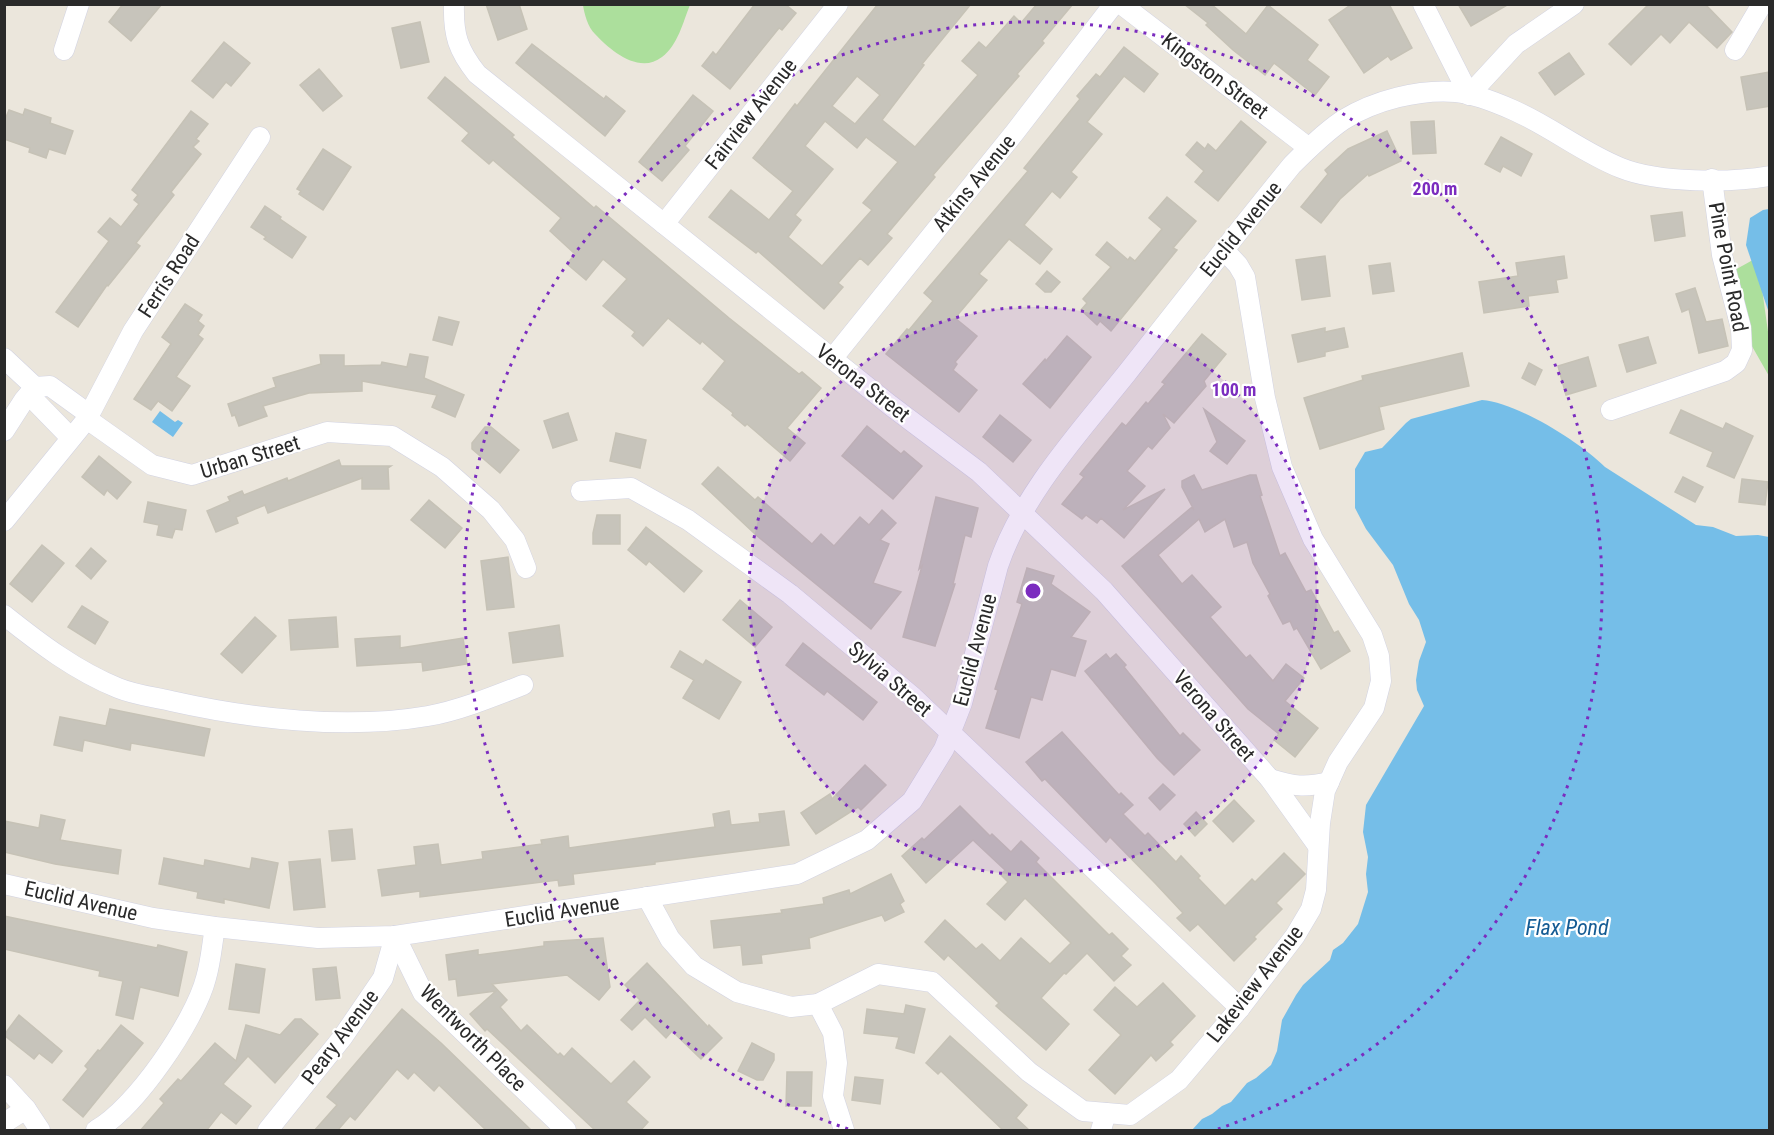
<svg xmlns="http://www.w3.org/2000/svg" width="1774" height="1135" font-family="'Roboto Condensed',sans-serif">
<rect width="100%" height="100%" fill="#ebe6dc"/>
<!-- green -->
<g fill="#acdf9c">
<path d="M 583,5 L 583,4 L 690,5 C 683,22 678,45 662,57 C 639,75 610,50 595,34 C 588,28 584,13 583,5 Z"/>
<polygon points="1769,251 1758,260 1769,339 1769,376 1733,313 1724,276"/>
</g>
<!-- water -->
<g fill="#75bee8">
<polygon points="1769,209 1770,209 1769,313 1746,245 1750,218 1763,210"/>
<path d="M 1482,400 C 1518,403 1580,442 1605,467 L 1696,525 L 1713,527 L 1736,536 L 1758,535 L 1769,537 L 1769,1130 L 1192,1130 L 1202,1119 L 1212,1114 L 1222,1106 L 1231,1102 L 1247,1083 L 1256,1078 L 1271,1065 L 1277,1051 L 1282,1020 L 1296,995 L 1303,985 L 1330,960 L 1333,950 L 1343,943 L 1358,924 L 1368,892 L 1366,874 L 1368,857 L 1363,832 L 1366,805 L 1424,706 L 1417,690 L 1416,680 L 1419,661 L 1426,642 L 1419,620 L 1409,604 L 1393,565 L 1366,529 L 1355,508 L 1355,469 L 1365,452 L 1382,448 L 1406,423 L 1411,419 Z"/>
<polygon points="160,411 175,422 178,420 183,423 173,437 152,422"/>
</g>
<!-- building -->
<g fill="#c7c4bb" stroke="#c6c2b6" stroke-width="1.5" fill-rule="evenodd">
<polygon points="123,4 162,4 131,41 109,22"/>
<polygon points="486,4 519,4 527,29 498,40"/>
<polygon points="755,4 785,4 796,13 782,30 779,28 730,89 702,66 713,52 716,55"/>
<path d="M 878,4 L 971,4 L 922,64 L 924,65 L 882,120 L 915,147 L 978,75 L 962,61 L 979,42 L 986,48 L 1014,16 L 1021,23 L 1037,4 L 1073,4 L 1042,41 L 1044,43 L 1017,74 L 1019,76 L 933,175 L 935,177 L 887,234 L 892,238 L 868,265 L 860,258 L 838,283 L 843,287 L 824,309 L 758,251 L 756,253 L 709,217 L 731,190 L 769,220 L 793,191 L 753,158 L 795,104 L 797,106 ZM 857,76 L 880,95 L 855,124 L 832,106 ZM 825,121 L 857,148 L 866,137 L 898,162 L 863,203 L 872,210 L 822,266 L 788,237 L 801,220 L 795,215 L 833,169 L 805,146 Z"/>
<polygon points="1184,4 1211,4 1246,34 1268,5 1318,45 1307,60 1329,77 1315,95 1274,63 1265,75 1233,50 1206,25 1208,23"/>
<polygon points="1352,4 1389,4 1412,48 1391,60 1388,56 1364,73 1329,20"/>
<polygon points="1458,4 1509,4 1471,26"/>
<polygon points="1649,4 1705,4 1732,32 1717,48 1689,22 1670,43 1661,34 1631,65 1609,44"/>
<polygon points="420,22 429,62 401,68 392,28"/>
<polygon points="224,42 250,63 231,86 226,82 213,98 192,81"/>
<polygon points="532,44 604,99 606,96 625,111 605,136 516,63"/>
<polygon points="1124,47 1158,74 1144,92 1124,76 1087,122 1102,134 1071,172 1077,177 1060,198 1052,191 1024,225 1052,249 1040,264 1009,239 979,274 987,280 955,318 977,336 955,362 957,364 953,370 977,390 959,412 886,354 907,329 909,330 933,301 924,293 1028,171 1024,168 1080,99 1077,96 1096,74 1100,77"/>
<polygon points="1569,53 1584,74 1555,95 1539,73"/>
<polygon points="319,69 342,96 323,111 300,85"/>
<polygon points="1770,72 1770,106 1747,110 1741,77"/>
<polygon points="445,77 514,135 512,137 594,208 596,206 729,318 799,374 802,372 821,388 787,428 805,443 790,461 747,424 745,426 732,415 733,413 703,389 725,361 702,341 700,344 668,318 643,346 632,336 635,332 603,306 627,279 603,259 586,280 567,264 575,254 550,231 561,218 493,160 489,164 462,141 469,133 428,98"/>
<polygon points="693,95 713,111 685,146 689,150 662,181 639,162"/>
<polygon points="25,109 51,118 50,123 73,131 65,154 49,149 46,158 29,152 30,148 4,139 4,122 9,110 23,115"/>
<polygon points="191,111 208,124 196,139 199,141 193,147 201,154 171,192 174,195 136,243 140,246 108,286 107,285 78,327 56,312 109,241 98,232 110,218 121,227 139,204 134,200 138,195 132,190"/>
<polygon points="1241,121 1266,142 1218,201 1195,182 1204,171 1186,155 1197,142 1205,149 1208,144 1216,151"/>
<polygon points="1434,121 1436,153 1413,154 1411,122"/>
<polygon points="1387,131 1401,161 1369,176 1368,174 1340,199 1321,223 1301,207 1328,174 1325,170 1348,149"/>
<polygon points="1501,137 1532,154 1521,176 1503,166 1500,172 1485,164"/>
<polygon points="323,149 351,167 323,210 299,194 301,191 297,189"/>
<polygon points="1167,197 1196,221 1173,248 1177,250 1111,331 1100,321 1097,325 1081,310 1087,303 1083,299 1111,267 1096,255 1107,242 1128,260 1130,257 1135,261 1162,229 1149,218"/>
<polygon points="265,206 281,217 280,219 306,237 292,258 264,239 266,237 251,227"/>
<polygon points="1682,212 1685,236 1655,241 1651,216"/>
<polygon points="1325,256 1330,296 1302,300 1296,260"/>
<polygon points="1564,256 1567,278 1556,280 1558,292 1528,296 1529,306 1484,313 1479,282 1518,276 1516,263"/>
<polygon points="1390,263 1394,291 1373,294 1369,266"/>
<polygon points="1047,271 1060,282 1051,292 1045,292 1036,284"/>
<polygon points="1695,288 1706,322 1722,319 1728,346 1699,353 1689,309 1682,312 1676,294"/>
<polygon points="185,304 202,315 198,321 204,326 198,335 203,339 176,377 190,386 172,411 158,401 151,410 134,399 171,344 162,337"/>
<polygon points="439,317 459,322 452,345 433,340"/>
<polygon points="1325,328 1325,332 1344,328 1348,347 1325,352 1325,356 1298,362 1292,335"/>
<polygon points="1202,334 1226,354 1204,381 1206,386 1174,423 1163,414 1170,428 1152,449 1148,446 1127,471 1145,486 1123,510 1165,489 1124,538 1101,518 1097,523 1086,515 1082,519 1062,504 1084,477 1080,474 1122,423 1126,426 1146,402 1148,404 1165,384 1162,382"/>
<polygon points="1067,336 1091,357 1050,408 1023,384 1045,359 1046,361"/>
<polygon points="1648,337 1656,363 1627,372 1619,345"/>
<polygon points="1462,353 1469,386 1379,407 1384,429 1320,449 1304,398 1363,380 1362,376"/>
<polygon points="410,354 428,357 424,378 464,395 455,417 432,407 437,395 362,381 362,391 309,393 263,406 267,416 239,426 235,415 232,416 228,404 276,387 273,378 321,364 320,355 344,355 344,366 381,365 382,362 407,367"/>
<polygon points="1588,357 1596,386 1566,395 1558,366"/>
<polygon points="1529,363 1542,370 1535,385 1522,378"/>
<polygon points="1204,409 1245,441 1227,464 1210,451 1217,442"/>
<polygon points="1681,410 1723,429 1726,423 1753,436 1734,478 1707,466 1713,452 1670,433"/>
<polygon points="568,413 577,440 553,448 544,421"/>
<polygon points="1000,415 1031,440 1013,462 983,437"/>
<polygon points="867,426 901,454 904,451 922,466 893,499 842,456"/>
<polygon points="485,427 491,427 519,450 500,473 472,449 472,443"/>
<polygon points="616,433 646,440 640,468 610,461"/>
<polygon points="99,456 131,482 117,499 107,490 104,495 82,477"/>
<polygon points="339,460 341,466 391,466 388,468 389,489 362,489 362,478 268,513 265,505 236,517 238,523 216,532 207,511 230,501 228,497 242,491 244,495 287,478 288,481"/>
<polygon points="718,467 755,500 758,497 812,544 821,534 834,546 860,517 869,525 882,510 896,523 880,540 889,544 873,583 901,592 871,629 756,535 702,484"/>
<polygon points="1194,475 1202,490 1250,475 1256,475 1262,495 1260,496 1280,556 1285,553 1306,592 1311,590 1334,633 1338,631 1350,651 1321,669 1297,628 1294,630 1290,621 1283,624 1268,596 1270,594 1253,563 1247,542 1234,547 1225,519 1205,532 1199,519 1158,555 1182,584 1192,575 1221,607 1210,617 1246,658 1250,655 1273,681 1286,664 1304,678 1285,701 1318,728 1295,757 1274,740 1279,734 1248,709 1122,566 1192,507 1194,510 1182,487 1182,481"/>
<polygon points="1683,477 1703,487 1695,502 1675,492"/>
<polygon points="1742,479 1768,482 1765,505 1739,502"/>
<polygon points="936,497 978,508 971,537 965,535 953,584 955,584 935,646 903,637 922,566 919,569"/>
<polygon points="429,500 462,528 445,548 411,520"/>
<polygon points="148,502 186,510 182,530 175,529 172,538 157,535 159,525 144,522"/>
<polygon points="597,515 620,515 620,544 593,544 593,533"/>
<polygon points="646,527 702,571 684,592 649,561 646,565 628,550"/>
<polygon points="42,545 64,563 32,602 10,584"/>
<polygon points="91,548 106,561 91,579 76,566"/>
<polygon points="508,557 514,607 487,610 481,561"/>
<polygon points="1027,568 1054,576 1051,584 1090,612 1071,637 1086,641 1075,676 1051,669 1042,700 1031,697 1019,738 986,728 998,690 995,689 1022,604 1017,602"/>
<polygon points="740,600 772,627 755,647 723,620"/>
<polygon points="82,606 108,622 95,644 68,627"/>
<polygon points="255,617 276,636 242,673 221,654"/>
<polygon points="336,617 338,647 291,650 289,620"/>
<polygon points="559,625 563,656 513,663 509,633"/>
<polygon points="400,636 400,648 463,638 467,664 423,671 422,662 357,666 355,639"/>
<polygon points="803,643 877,702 863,720 827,691 824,695 786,665"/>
<polygon points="680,651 703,665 706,660 741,682 719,719 683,698 694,680 671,667"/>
<polygon points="1106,654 1110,659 1116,654 1126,665 1124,667 1180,736 1183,733 1200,750 1174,775 1157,758 1085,671"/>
<polygon points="110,709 210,729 204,756 131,743 130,750 84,740 82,751 54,745 60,717 106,726"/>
<polygon points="1062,732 1119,795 1121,793 1133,805 1123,814 1145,836 1148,833 1176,862 1181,856 1200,876 1198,878 1225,906 1252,879 1255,882 1284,853 1305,874 1276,903 1282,909 1254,937 1256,939 1234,961 1198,924 1190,931 1177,918 1183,913 1155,883 1110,837 1106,842 1045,779 1042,781 1026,762"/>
<polygon points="865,765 886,785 861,810 858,807 816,834 801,813 830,794 832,799"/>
<polygon points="1163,784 1175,795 1160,810 1149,798"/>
<polygon points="1234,800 1254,821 1233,842 1213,821"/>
<polygon points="960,806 990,836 992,834 1011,852 1021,841 1039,858 1036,862 1109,935 1112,933 1128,949 1121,956 1131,965 1114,981 1087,953 1066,974 1064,973 1041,998 1069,1024 1046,1050 996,1006 999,1003 948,955 944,960 925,942 945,920 976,949 982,944 1000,961 1021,938 1050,964 1071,943 1025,898 1005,920 987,904 1008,882 1001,875 1005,870 973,840 926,883 902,856 922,838 924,840"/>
<polygon points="729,811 731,825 760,822 759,814 784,811 789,845 655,862 655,864 573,874 574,884 559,886 558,880 420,897 420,891 382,896 378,870 416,865 414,847 438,844 441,865 483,859 482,852 542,844 541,840 568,836 569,848 715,827 713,814"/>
<polygon points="1196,812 1207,824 1195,836 1184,824"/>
<polygon points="41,815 65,820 60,840 121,850 118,874 55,864 4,852 4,821 39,828"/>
<polygon points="352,829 355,859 332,861 329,831"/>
<polygon points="164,858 204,866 205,860 250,869 252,858 278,863 269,908 224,899 224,903 197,898 198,892 159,884"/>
<polygon points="320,859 325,907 294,910 289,862"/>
<polygon points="891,874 904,901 900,904 904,912 885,921 882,915 809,938 810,948 761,955 762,963 743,965 741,945 714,948 711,921 782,913 781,910 824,904 823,898 849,890 850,894"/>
<polygon points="4,916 157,948 158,945 187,952 178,996 140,987 133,1019 116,1015 123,981 99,976 100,971 4,949"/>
<polygon points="603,938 610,987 599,1000 567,975 492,984 507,1000 500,1007 521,1031 527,1025 558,1055 560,1053 564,1057 572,1048 611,1084 634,1061 650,1077 626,1102 648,1122 640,1131 596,1131 487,1029 485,1031 470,1014 496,991 458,996 456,979 449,980 446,955 478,950 478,955 544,946 544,942"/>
<polygon points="647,963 708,1027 709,1025 722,1038 701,1059 672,1031 666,1038 645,1017 632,1030 621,1020 640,1000 625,985"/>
<polygon points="236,964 265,969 259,1013 229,1009"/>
<polygon points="336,967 340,998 316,1000 313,969"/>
<polygon points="1163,983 1195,1016 1170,1042 1173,1045 1156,1061 1151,1055 1115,1094 1089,1070 1121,1035 1094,1010 1115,987 1137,1007"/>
<polygon points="906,1005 925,1009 914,1053 896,1048 899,1037 864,1033 867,1009 904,1014"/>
<polygon points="402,1009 441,1043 532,1131 487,1131 439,1085 434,1091 414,1072 408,1079 397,1069 355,1120 350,1116 337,1131 314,1131 337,1105 327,1097"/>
<polygon points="19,1015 62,1051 52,1063 39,1053 34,1059 4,1035"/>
<polygon points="295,1019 301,1019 318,1034 275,1083 248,1056 223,1084 251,1106 236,1124 221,1112 206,1131 140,1131 164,1103 160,1099 178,1079 181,1081 215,1043 236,1061 246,1025 280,1035"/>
<polygon points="121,1025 143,1043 83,1117 63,1100 88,1069 85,1066 98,1050 100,1051"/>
<polygon points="950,1036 1027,1105 1016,1118 1030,1131 1004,1131 941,1071 938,1074 926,1063"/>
<polygon points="752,1043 774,1054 774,1060 763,1080 757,1080 738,1071"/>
<polygon points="787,1072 812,1072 811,1106 786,1106"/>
<polygon points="855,1077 883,1080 880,1104 852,1100"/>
</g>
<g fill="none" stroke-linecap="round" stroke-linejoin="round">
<defs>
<g id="minor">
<path d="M 454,4 C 453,35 458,50 477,74 L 890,405 L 979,472 L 1104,591 L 1270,779 L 1318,846"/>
<polyline points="1121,4 1309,148"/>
<polyline points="1423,4 1469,95 1516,44 1574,4"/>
<polyline points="64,50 79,4"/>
<polyline points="1735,50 1762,4"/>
<polyline points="664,224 838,4"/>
<polyline points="4,358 35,387"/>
<polyline points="832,359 1015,132 1114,4"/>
<polyline points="35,387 34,400 71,438"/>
<polyline points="1611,410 1725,371 1736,363 1742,350 1741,328 1722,255 1712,179"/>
<polyline points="87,419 133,331 260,137"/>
<polyline points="4,431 24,400 35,387 50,386 90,415"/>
<polyline points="581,491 631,488 688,520 790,594 913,697 1240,1008"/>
<polyline points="4,521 87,419 152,465 192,475 327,432 392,436 442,467 491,510 515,540 526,568"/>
<path d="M 4,615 C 39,643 76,671 118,688 C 135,695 154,697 171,701 C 251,719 347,730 428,716 C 458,711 495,696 523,685"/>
<path d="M 1270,779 C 1294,786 1304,788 1329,782"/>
<path d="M 4,884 L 153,918 L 215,927 L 318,938 L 395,936 L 797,874 L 867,840 L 912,801 L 944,749 L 962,703 L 998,566 C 1023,493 1079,433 1127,373 C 1182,303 1236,234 1292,165 C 1308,149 1324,133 1343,120 C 1375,100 1419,89 1456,92 C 1475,94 1495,102 1513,110 C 1550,126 1583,153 1621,168 C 1658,183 1730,183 1770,176"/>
<polyline points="647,897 670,939 694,966 737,992 791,1007 818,1004 878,974 932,982 1029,1072 1083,1111 1130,1115 1179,1080 1240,1008 1295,936 1311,909 1316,890 1320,823 1325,791 1338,762 1374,708 1381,681 1379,656 1372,635 1313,539 1282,467 1265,398 1245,277 1238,265 1224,250"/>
<polyline points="395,936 423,993 566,1130"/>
<polyline points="818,1004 833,1033 837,1063 833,1096 844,1130"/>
<polyline points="4,1085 26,1109 40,1130"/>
<polyline points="4,1123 26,1109"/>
<path d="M 96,1130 C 135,1109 195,1021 206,978 C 211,961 212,944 215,927"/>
<polyline points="268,1130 342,1038 383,978 395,936"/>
<polyline points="1101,1130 1106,1113"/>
</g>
</defs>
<!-- minor casing -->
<use href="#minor" stroke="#d2d3e2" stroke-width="21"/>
<!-- minor -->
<use href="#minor" stroke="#fff" stroke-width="20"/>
</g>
<!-- distance rings -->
<circle cx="1033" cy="591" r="284" fill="#7b2cbf" fill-opacity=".12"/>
<g fill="none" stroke="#7b2cbf" stroke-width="3" stroke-dasharray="3 6">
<circle cx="1033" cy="591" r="284"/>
<path d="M848 1129A569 569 0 1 1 1218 1129"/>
</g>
<g text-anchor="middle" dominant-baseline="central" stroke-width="4.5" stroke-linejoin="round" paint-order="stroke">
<!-- street labels -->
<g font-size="21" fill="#2a2a2a" stroke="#fff">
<text transform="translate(1215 76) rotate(37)">Kingston Street</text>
<text transform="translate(751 114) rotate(-52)">Fairview Avenue</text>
<text transform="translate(974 183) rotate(-51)">Atkins Avenue</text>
<text transform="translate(1241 229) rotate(-51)">Euclid Avenue</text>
<text transform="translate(1728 267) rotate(79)">Pine Point Road</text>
<text transform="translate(169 276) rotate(-57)">Ferris Road</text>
<text transform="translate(863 383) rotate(38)">Verona Street</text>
<text transform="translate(250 457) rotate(-17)">Urban Street</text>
<text transform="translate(975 650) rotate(-75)">Euclid Avenue</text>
<text transform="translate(890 679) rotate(41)">Sylvia Street</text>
<text transform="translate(1214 716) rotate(49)">Verona Street</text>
<text transform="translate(81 901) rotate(13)">Euclid Avenue</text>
<text transform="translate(562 911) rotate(-9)">Euclid Avenue</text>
<text transform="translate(1255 984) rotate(-52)">Lakeview Avenue</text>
<text transform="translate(340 1037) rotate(-53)">Peary Avenue</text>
<text transform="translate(473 1038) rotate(45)">Wentworth Place</text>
</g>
<!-- water labels -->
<g font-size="22" font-style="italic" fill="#145b93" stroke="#fff">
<text x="1567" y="927">Flax Pond</text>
</g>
</g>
<circle cx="1033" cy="591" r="9" fill="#7b2cbf" stroke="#fff" stroke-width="3"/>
<g font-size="18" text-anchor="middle" font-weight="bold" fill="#7b2cbf" stroke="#fff" stroke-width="4.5" stroke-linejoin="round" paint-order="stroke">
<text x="1435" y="195">200 m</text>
<text x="1234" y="396">100 m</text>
</g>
<!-- border -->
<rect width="1774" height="1135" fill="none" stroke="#2a2a2a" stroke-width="12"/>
</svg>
